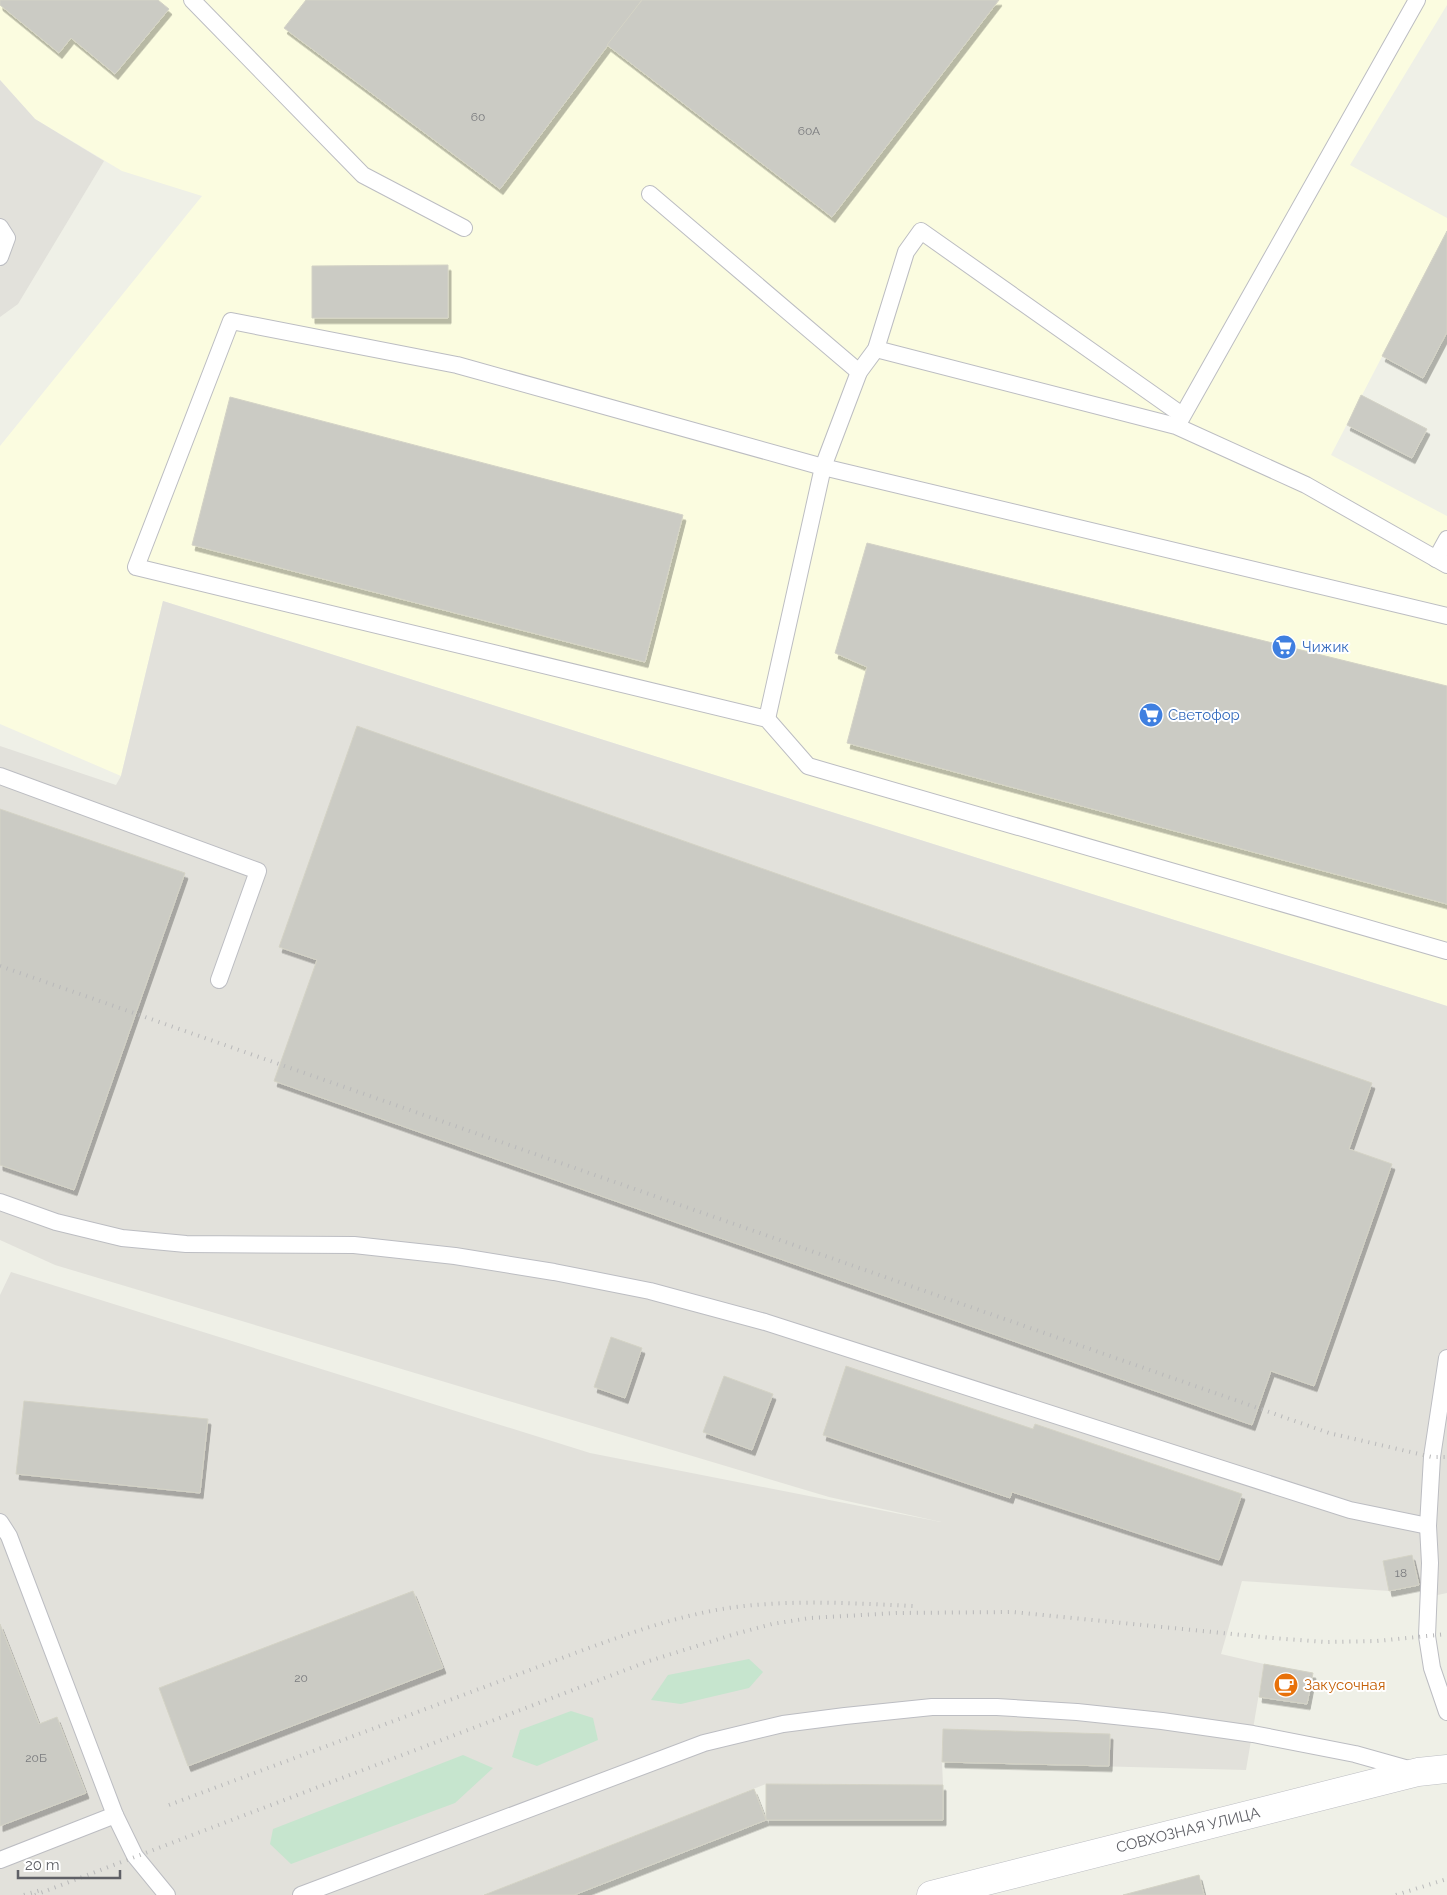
<svg xmlns="http://www.w3.org/2000/svg" width="1447" height="1895" font-family="Raleway,sans-serif">
<defs>
<filter id="shadow"><feDropShadow dx="3" dy="5.5" stdDeviation="0" flood-color="#0004"/></filter>
</defs>
<rect width="100%" height="100%" fill="#eff0e7"/>
<!-- commercial -->
<polygon fill="#fbfce0" points="0,0 1447,0 1447,5 1350,165 1447,218 1447,231 1331,455 1447,516 1447,1006 163,601 121,776 0,724 0,446 202,196 122,171 35,119 0,80"/>
<!-- industrial -->
<g fill="#e2e1db">
<polygon points="0,80 35,119 104,161 18,304 0,317"/>
<polygon points="163,601 1447,1006 1447,1593 1428,1597 1419,1585 1389,1591 1242,1581 1221,1654 1264,1664 1246,1770 942,1762 943,1785 766,1784 483,1895 0,1895 0,1295 11,1272 590,1453 941,1522 829,1497 55,1265 0,1240 0,746 116,785 121,776"/>
</g>
<!-- green -->
<g fill="#c6e5ce">
<polygon points="749,1659 763,1672 749,1688 681,1704 651,1700 668,1675"/>
<polygon points="571,1711 593,1718 598,1740 537,1766 512,1757 520,1730"/>
<polygon points="463,1755 493,1768 455,1803 291,1864 270,1844 273,1829"/>
</g>
<!-- building -->
<g fill="#cbcbc4" stroke="#d4d3c6" filter="url(#shadow)">
<polygon points="0,0 158,0 169,9 115,74 71,38 59,53 0,5"/>
<polygon points="306,0 642,0 500,189 284,28"/>
<polygon points="642,0 999,0 832,217 607,45"/>
<polygon points="1447,231 1447,332 1423,378 1382,356"/>
<polygon points="448,265 448,318 312,318 312,266"/>
<polygon points="1361,395 1427,429 1412,458 1347,425"/>
<polygon points="230,397 683,515 645,662 192,545"/>
<polygon points="867,543 1447,686 1447,904 847,743 867,667 835,653"/>
<polygon points="357,726 1372,1083 1349,1149 1392,1164 1314,1386 1271,1371 1252,1425 274,1081 317,960 279,947"/>
<polygon points="0,809 185,873 74,1190 0,1165"/>
<polygon points="611,1337 642,1348 625,1398 594,1387"/>
<polygon points="846,1366 1033,1429 1035,1424 1242,1494 1219,1560 1012,1492 1010,1498 823,1435"/>
<polygon points="724,1376 773,1394 752,1450 703,1432"/>
<polygon points="24,1401 208,1419 200,1493 16,1474"/>
<polygon points="1412,1555 1419,1585 1389,1591 1383,1561"/>
<polygon points="413,1591 443,1668 188,1766 159,1688"/>
<polygon points="0,1624 39,1724 57,1717 86,1793 0,1826"/>
<polygon points="1264,1664 1313,1673 1307,1704 1259,1697"/>
<polygon points="943,1729 1110,1734 1109,1766 942,1762"/>
<polygon points="766,1784 943,1785 943,1820 766,1820"/>
<polygon points="754,1789 766,1820 574,1895 484,1895"/>
<polygon points="1199,1875 1204,1895 1123,1895"/>
</g>
<g fill="none" stroke-linecap="round" stroke-linejoin="round">
<defs>
<g id="service">
<polyline points="192,0 363,175 464,228"/>
<polyline points="650,194 859,372"/>
<polyline points="0,227 7,238 0,257"/>
<polyline points="876,349 1176,426 1306,485 1447,565"/>
<polyline points="1178,424 1417,0"/>
<polyline points="1436,559 1447,539"/>
<polyline points="1447,616 823,467 457,365 231,321 136,567 767,719 808,766 1447,951"/>
<polyline points="767,719 823,467 859,372 876,349 906,252 921,231 1182,415"/>
<polyline points="0,776 258,871 219,980"/>
<polyline points="0,1202 56,1222 122,1238 186,1244 354,1245 455,1256 554,1272 650,1291 765,1322 1350,1510 1428,1526"/>
<polyline points="1447,1358 1432,1457 1428,1526 1430,1563 1427,1636 1432,1668 1447,1712"/>
<polyline points="0,1522 9,1536 115,1815 135,1856 167,1895"/>
<polyline points="0,1860 115,1815"/>
<polyline points="301,1895 704,1743 783,1724 845,1716 932,1707 997,1707 1077,1712 1162,1721 1253,1734 1355,1754 1412,1770"/>
</g>
<polyline id="minor" points="931,1895 1418,1772 1447,1769"/>
</defs>
<!-- service casing -->
<use href="#service" stroke="#bcbdc2" stroke-width="18"/>
<!-- minor casing -->
<use href="#minor" stroke="#bcbdc2" stroke-width="29"/>
<!-- service -->
<use href="#service" stroke="#fff" stroke-width="16"/>
<!-- minor -->
<use href="#minor" stroke="#fff" stroke-width="28"/>
<!-- rail -->
<g stroke="#b9b9ba" stroke-width="4" stroke-dasharray="1 6" stroke-linecap="butt">
<polyline points="0,966 1329,1433 1432,1457 1447,1457"/>
<path d="M 169,1805 L 586,1649 C 630,1633 675,1617 722,1609 C 785,1599 849,1603 913,1606"/>
<polyline points="24,1895 41,1890"/>
<polyline points="35,1895 649,1661 735,1634 772,1624 810,1618 896,1613 1013,1612 1272,1638 1326,1642 1377,1641 1447,1634"/>
<polyline points="1396,1895 1447,1879"/>
</g>
</g>
<!-- icons -->
<defs>
<symbol id="supermarket-disc" viewBox="-11 -11 22 22"><circle r="9.5" fill="#3f7fe0" stroke="#fff"/><path d="M-6-5.5h2.5l.6 2H6L4.5 2H-2.5L-4.4-4H-6ZM-1.5 3.2a1.3 1.3 0 1 0 .1 0ZM3 3.2a1.3 1.3 0 1 0 .1 0Z" fill="#fff"/></symbol>
<symbol id="cafe-disc" viewBox="-11 -11 22 22"><circle r="9.5" fill="#e8710a" stroke="#fff"/><path d="M-5.5-4.5H6V0H3Q3 3.5 0 3.5H-2.5Q-5.5 3.5-5.5 0ZM3-3.2v2h1.7v-2ZM-6 4.5H4V6H-6Z" fill="#fff"/></symbol>
</defs>
<g fill-rule="evenodd">
<use href="#supermarket-disc" x="1270" y="633" width="28" height="28"/>
<use href="#supermarket-disc" x="1137" y="701" width="28" height="28"/>
<use href="#cafe-disc" x="1272" y="1671" width="28" height="28"/>
</g>
<g text-anchor="middle" dominant-baseline="central" stroke-width="4" stroke-linejoin="round" paint-order="stroke">
<!-- number labels -->
<g font-size="12" fill="#7a7b7e">
<text x="478" y="117">60</text>
<text x="809" y="131">60А</text>
<text x="1401" y="1573">18</text>
<text x="301" y="1678">20</text>
<text x="36" y="1758">20Б</text>
</g>
<!-- shop labels -->
<g font-size="15" fill="#366cbe" stroke="#fff" text-anchor="start">
<text x="1302" y="647">Чижик</text>
<text x="1168" y="715">Светофор</text>
</g>
<!-- food labels -->
<g font-size="15" fill="#c56008" stroke="#fff" text-anchor="start">
<text x="1304" y="1685">Закусочная</text>
</g>
<!-- street labels -->
<g font-size="15" fill="#5f6066" stroke="#fff">
<text transform="translate(1188 1830) rotate(-14)">СОВХОЗНАЯ УЛИЦА</text>
</g>
</g>
<!-- scale -->
<path d="M18 1870v8h102v-8" fill="none" stroke="#5f6066" stroke-width="2.5"/>
<text x="25" y="1870" font-size="15" fill="#5f6066" stroke="#ffffff" stroke-width="4" paint-order="stroke">20 m</text>
</svg>
